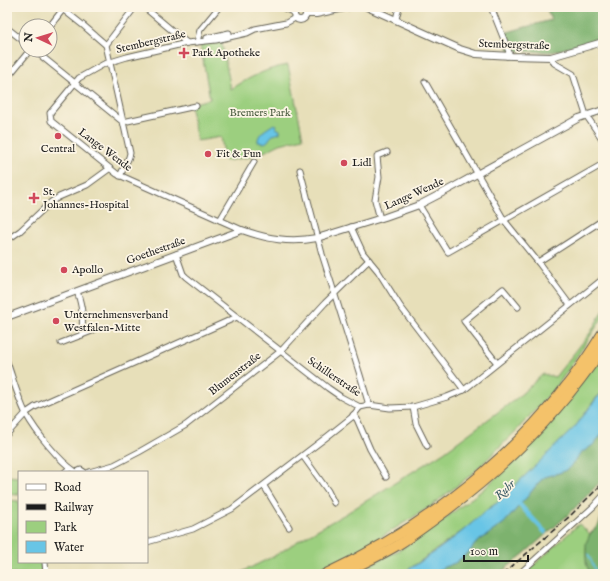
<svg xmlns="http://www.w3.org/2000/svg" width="610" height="581" font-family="'IM FELL English',serif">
<rect width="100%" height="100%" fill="#fcf5e5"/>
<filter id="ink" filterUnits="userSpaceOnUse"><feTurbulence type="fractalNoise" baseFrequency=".025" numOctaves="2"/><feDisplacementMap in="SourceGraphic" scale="8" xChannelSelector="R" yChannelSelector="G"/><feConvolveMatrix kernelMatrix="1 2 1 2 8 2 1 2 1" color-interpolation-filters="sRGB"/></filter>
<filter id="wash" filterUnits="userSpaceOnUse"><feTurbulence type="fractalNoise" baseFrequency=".012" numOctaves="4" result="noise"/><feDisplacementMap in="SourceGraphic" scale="16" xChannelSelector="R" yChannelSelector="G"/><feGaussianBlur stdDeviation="0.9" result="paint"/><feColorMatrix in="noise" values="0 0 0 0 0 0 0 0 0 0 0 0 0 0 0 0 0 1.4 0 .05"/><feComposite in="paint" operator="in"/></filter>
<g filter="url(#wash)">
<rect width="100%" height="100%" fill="#e7dfb9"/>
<!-- green -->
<g fill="#9ccf7f" stroke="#5c764e">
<path d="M 221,39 L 231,89 C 249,78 267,68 288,65 L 303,138 L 280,144 L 256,156 L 225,161 L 221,137 L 197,141 L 190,104 L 210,99 L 200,43 Z"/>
<polygon points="603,310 603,317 557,386 515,432 472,474 431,506 354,554 311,574 238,574 276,555 301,539 347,513 444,452 517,398 543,374 555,377 591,332"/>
<polygon points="603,351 603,392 596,398 575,427 497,503 489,508 465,529 412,567 401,574 352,574 401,549 443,520 485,488 529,445"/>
<polygon points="7,476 19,477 19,495 7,494"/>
<polygon points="7,500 19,501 19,562 41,562 42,574 7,574"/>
<path d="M 579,524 L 590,534 C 584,548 585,560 590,574 L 524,574 Z"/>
</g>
<!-- forest -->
<g fill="#7db26e" stroke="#4c6745">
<polygon points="546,7 603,7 603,37 553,52 509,51 504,33 551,20"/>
<polygon points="603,433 603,479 569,514 526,552 499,574 433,574 444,567 455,563 469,552 476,543 504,523 527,497 539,482 545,477 562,472 569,468 581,453 593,445"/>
<polygon points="603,513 603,574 590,574 586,563 586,543 590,534 599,524"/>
</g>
<!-- water -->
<g fill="#68c5e6" stroke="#427081">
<path d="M 274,124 L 277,125 L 276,128 L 280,130 L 280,133 C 278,134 275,134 273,135 C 267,139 270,145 258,142 C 257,133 267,129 274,124 Z"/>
<path d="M 603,392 L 603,433 L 593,445 L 581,453 L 569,468 L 562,472 L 545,477 L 539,482 L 527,497 L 504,523 L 476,543 L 469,552 L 455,563 L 444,567 L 433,574 L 401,574 C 423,561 445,545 465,529 C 476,520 485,510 497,503 L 575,427 L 596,399 Z"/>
</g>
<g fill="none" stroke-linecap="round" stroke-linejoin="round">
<!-- stream -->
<polyline stroke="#68c5e6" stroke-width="1.5" points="588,554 597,574"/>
<!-- canal -->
<polyline stroke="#68c5e6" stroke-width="4.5" points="520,505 545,532"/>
</g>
</g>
<g filter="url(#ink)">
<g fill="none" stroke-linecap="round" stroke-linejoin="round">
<defs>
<g id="minor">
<polyline points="60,7 84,26 106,45 130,153 129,157 120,176"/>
<polyline points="144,7 187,43"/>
<polyline points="491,7 509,52 507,56"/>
<polyline points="396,19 399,7"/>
<polyline points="50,26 64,8"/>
<polyline points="7,28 26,43"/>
<polyline points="207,38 229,33"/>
<polyline points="197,42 200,30 219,7"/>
<polyline points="106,45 135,7"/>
<polyline points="34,50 123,122"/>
<polyline points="551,57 554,63 573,74 586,115 603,140"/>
<polyline points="7,78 30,50"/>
<polyline points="425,82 504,220 538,262 570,305"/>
<polyline points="123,122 196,106"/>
<polyline points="300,170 322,254 360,375 369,405"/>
<polyline points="419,205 448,252 603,164"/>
<polyline points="380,219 375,200 379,177 377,156 387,152"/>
<polyline points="220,220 254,162"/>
<polyline points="351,227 363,253 378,271 400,306 464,390"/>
<polyline points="242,230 117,174 51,121 50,113 79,78 104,64 127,57 187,43 216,40 247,33 255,29 286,23 295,18"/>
<polyline points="7,240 20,231 51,202 59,197 87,185 109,169"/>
<polyline points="176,254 183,274 186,277 328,388 341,397 360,407 369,405 390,408 413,407 447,397 464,390 603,279"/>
<polyline points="538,262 603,220"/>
<path d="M 77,291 C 83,309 83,317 82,335"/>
<polyline points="61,343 92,331"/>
<path d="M 7,362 C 13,379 18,398 26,414 C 36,432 59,461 76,472"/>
<polyline points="497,363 464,321 503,289 518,307"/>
<polyline points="413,407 416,424 427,446"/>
<polyline points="353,415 357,419 370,449 386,477"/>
<polyline points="7,434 26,413 35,407 237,317"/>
<polyline points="303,456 328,491 334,503"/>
<polyline points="65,472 70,468"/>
<polyline points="77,472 81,470 84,472"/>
<polyline points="89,472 114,465 139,452 186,425 281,351 325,303 369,260"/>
<polyline points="264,486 289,527"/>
<polyline points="147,542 193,529 232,509 328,436 352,417 360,407"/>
<polyline points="45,562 46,574"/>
<polyline points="519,574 593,507 603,496"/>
</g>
<g id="tertiary">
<polyline points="283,7 294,12"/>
<polyline points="367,7 460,49 476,54 512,56 551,57 603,42"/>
<circle cx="300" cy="14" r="6"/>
<polyline points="306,14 316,14 349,7"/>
<path d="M 7,317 L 242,230 C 267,239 290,243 317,238 L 385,217 L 419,205 L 446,191 L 579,118 L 603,110"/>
</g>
<g id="motorway">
<path d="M 325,574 C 437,522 539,439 603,332"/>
<path d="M 341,574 C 360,565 380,556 398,545 C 409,538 420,530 431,522 C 498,474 557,417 603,348"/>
</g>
</defs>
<!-- minor casing -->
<use href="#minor" stroke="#636053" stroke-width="7"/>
<!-- tertiary casing -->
<use href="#tertiary" stroke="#636053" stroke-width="8"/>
<!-- motorway casing -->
<use href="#motorway" stroke="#636053" stroke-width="11"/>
<!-- minor -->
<use href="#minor" stroke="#fff" stroke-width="5"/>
<!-- tertiary -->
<use href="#tertiary" stroke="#fff" stroke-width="6"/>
<!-- motorway -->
<use href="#motorway" stroke="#f4c26a" stroke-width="9"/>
<!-- rail -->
<polyline stroke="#1c1c1c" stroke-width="1.5" stroke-dasharray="6 3" stroke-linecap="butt" points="503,574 570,516 603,483"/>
</g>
</g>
<!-- markers -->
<g fill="#d1495b" stroke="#fcf5e5" stroke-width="1.5">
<path d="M182 47h4v4h4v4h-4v4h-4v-4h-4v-4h4z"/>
<circle cx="58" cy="136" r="4"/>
<circle cx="208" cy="154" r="4"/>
<circle cx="344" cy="163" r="4"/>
<path d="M32 192h4v4h4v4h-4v4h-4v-4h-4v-4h4z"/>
<circle cx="64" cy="270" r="4"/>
<circle cx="56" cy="321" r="4"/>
</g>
<g text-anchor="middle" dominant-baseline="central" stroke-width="3.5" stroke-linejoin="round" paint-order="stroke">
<!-- street labels -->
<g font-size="11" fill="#1c1c1c" stroke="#fcf5e5">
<text transform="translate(151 42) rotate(-13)">Stembergstraße</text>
<text transform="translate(514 45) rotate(2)">Stembergstraße</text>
<text transform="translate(105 150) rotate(37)">Lange Wende</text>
<text transform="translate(414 194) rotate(-24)">Lange Wende</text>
<text transform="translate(156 251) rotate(-20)">Goethestraße</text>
<text transform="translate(235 374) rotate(-38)">Blumenstraße</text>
<text transform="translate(334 377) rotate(34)">Schillerstraße</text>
</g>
<!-- poi labels -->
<g font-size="11" fill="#1c1c1c" stroke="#fcf5e5" text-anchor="start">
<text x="192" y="53">Park Apotheke</text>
<text x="58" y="149" text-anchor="middle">Central</text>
<text x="216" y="154">Fit &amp; Fun</text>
<text x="352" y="163">Lidl</text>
<text x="43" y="192">St.<tspan x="43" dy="13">Johannes-Hospital</tspan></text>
<text x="72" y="270">Apollo</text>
<text x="64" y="315">Unternehmensverband<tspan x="64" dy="13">Westfalen-Mitte</tspan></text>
</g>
<!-- park labels -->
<g font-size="11" fill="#495b3f" stroke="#fcf5e5">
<text x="260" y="113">Bremers Park</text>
</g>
<!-- water labels -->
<g font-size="12" font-style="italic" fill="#375763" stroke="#fcf5e5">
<text transform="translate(505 490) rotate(-44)">Ruhr</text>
</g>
</g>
<!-- margin -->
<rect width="610" height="581" fill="none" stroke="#fcf5e5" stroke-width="24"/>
<!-- legend -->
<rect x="18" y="471" width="130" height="92" fill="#fcf5e5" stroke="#a29e95"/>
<rect x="26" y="484" width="20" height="6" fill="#ffffff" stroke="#a29e95"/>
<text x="54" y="491" font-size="12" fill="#1c1c1c">Road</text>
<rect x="26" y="504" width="20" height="6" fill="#1c1c1c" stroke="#a29e95"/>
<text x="54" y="511" font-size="12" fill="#1c1c1c">Railway</text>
<rect x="26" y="521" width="20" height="12" fill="#9ccf7f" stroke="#a29e95"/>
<text x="54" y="531" font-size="12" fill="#1c1c1c">Park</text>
<rect x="26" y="541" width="20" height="12" fill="#68c5e6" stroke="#a29e95"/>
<text x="54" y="551" font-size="12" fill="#1c1c1c">Water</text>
<!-- north arrow -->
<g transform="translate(38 38) rotate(274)"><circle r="19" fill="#fcf5e5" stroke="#a29e95"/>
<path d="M0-3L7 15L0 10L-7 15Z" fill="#d1495b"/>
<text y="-6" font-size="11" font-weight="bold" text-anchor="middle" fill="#1c1c1c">N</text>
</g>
<!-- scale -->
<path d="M464 555v6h64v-6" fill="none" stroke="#1c1c1c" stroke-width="2"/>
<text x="470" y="555" font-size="12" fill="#1c1c1c" stroke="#fcf5e5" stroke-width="3" paint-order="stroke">100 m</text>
</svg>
